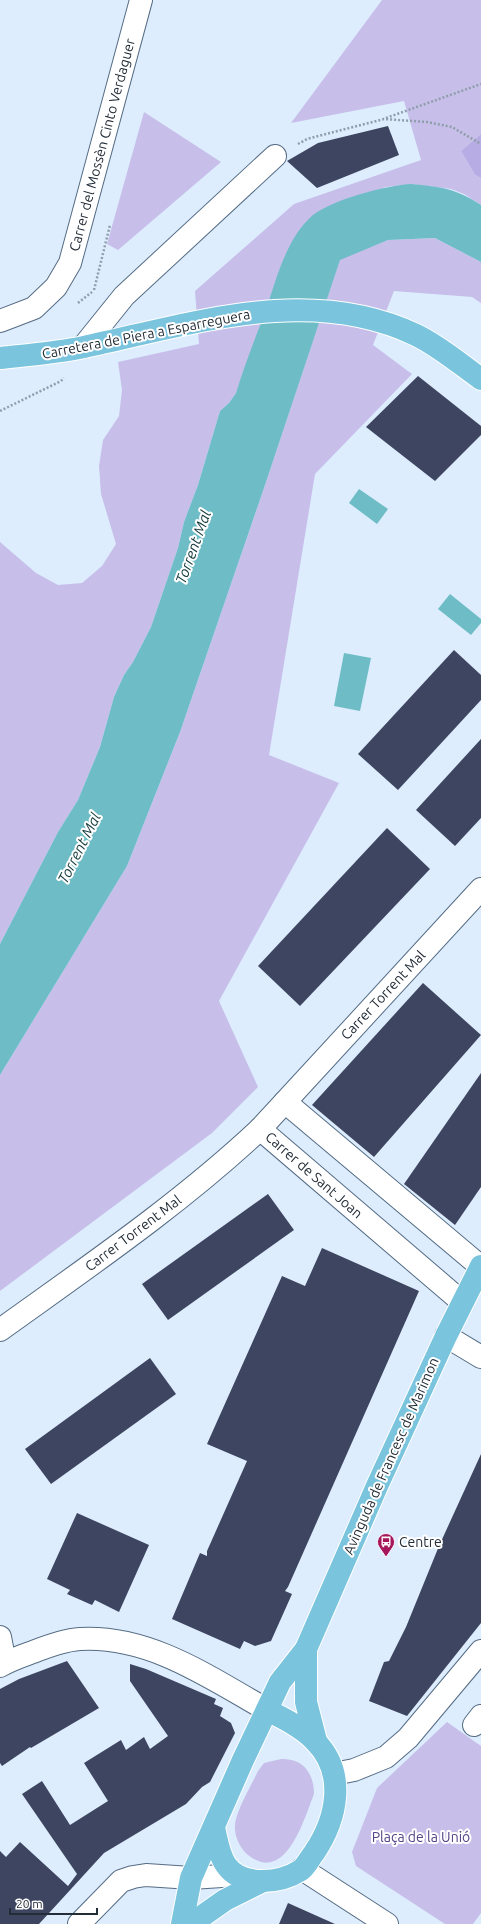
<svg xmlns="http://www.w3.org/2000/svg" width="481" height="1924" font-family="Ubuntu,sans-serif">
<rect width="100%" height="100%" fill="#ddedfe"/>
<!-- green -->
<g fill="#c7bfea">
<polygon points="382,0 481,0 481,134 461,151 475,175 481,178 481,205 464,194 451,189 411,184 386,187 337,203 280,270 236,393 229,403 220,411 198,485 184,522 178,548 151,627 133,662 124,675 114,697 100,747 78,800 58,832 0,944 0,542 36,573 58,585 82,583 102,566 116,544 101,494 99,466 103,440 119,416 122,390 118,362 199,344 195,291 294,204 421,160 404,101 291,123"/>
<polygon points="144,112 221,162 118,250 107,244"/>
<polygon points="435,238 481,262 481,303 472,297 394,291 373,345 412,374 315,474 269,755 339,783 219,1001 258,1087 212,1133 0,1291 0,1075 127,866 180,732 264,488 340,259 388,240"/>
<polygon points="447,1722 481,1746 481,1913 473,1924 445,1924 356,1866 352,1852 377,1788"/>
<path d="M 281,1759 C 303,1758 314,1773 314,1794 C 304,1819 286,1885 248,1855 C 240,1848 234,1836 235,1825 C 236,1811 252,1784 258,1771 L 264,1763 Z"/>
</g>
<!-- forest -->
<polygon fill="#b7ace3" points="481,134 481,178 475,175 461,151"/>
<!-- water -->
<g fill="#6dbcc6">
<path d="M 411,184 C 441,187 455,188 481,205 L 481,262 L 435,238 L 388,240 L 340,260 L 264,488 L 180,732 L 127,866 L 0,1075 L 0,944 L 58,832 L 78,800 L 100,747 L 114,697 L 124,675 L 133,662 L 151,627 L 178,548 L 184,522 L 198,485 L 220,411 L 229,403 L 236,393 C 244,367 254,341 264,315 C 276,282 285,239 313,215 C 332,200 387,185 411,184 Z"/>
<polygon points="359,489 388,509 377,524 349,503"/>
<polygon points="450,594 481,619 481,623 471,635 438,609"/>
<polygon points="344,653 371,658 360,711 334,706"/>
</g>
<!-- building -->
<g fill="#3e4560">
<polygon points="388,126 399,155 317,188 287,161 318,143"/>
<polygon points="418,376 481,426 481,435 435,481 366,427"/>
<polygon points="454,650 481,675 481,700 398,790 358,754"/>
<polygon points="481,739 481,818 455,846 416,810"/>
<polygon points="387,828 430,869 300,1006 258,966"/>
<polygon points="423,983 481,1035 374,1157 312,1105"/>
<polygon points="481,1073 481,1187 455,1225 404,1184"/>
<polygon points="268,1194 294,1230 168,1320 142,1284"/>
<polygon points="322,1248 419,1291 288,1587 285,1591 292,1594 271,1641 255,1646 244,1641 240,1649 172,1619 200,1553 207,1556 207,1551 247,1461 207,1444 282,1276 305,1286"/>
<polygon points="150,1358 176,1394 51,1484 25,1449"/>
<polygon points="481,1454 481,1623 407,1716 369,1701 384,1662 389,1661 406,1627 439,1546"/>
<polygon points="77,1513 149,1545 119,1612 95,1600 92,1605 67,1594 70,1590 47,1579"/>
<polygon points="67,1661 99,1708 31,1748 30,1747 2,1766 0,1763 0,1689 19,1679"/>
<polygon points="130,1664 146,1669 216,1699 214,1704 223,1708 220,1716 231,1723 235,1733 210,1782 202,1787 186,1804 104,1853 39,1924 0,1924 0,1851 6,1857 20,1842 68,1886 77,1874 22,1794 42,1781 70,1825 108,1801 84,1763 121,1740 126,1750 144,1737 150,1749 168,1736 130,1681"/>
<polygon points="288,1903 335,1924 279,1924"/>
</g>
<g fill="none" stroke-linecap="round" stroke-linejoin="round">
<defs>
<g id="minor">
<polyline points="0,321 34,308 56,287 70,263 141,0"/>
<polyline points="83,347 124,296 275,156"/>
<polyline points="285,1102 481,889"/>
<polyline points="462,1302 260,1129 285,1102 480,1266"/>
<path d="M 0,1330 C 89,1266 180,1204 260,1129"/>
<polyline points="446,1336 481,1357"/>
<polyline points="0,1637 5,1663"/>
<path d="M 0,1666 C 10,1660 22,1656 33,1652 C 48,1646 64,1640 80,1639 C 149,1635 209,1677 267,1710"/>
<polyline points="474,1725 481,1716"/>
<polyline points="334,1774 354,1770 386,1757 408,1738 481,1651"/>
<polyline points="302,1869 387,1924"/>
<polyline points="79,1924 121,1881 133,1877 146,1875 191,1878 237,1875"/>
</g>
<g id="major">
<path d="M 0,358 C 28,355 56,353 84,347 C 192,324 309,284 416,335 C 439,346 460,364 481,379"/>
<polyline points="306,1649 306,1702 316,1741"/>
<path d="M 214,1828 C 217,1840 219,1855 226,1865 C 242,1888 281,1883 301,1870 C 306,1866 310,1858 314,1853 C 337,1819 347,1773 315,1741 C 303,1728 283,1718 267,1710"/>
<polyline points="182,1924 191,1878 243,1760 280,1682 306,1649 377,1486 446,1336 481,1266"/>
<polyline points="191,1924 225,1900 261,1882"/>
</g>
</defs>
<!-- minor casing -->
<use href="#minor" stroke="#556c84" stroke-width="24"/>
<!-- major casing -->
<use href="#major" stroke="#fff" stroke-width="24"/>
<!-- path -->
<g stroke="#909dab" stroke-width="2.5" stroke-dasharray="2 2" stroke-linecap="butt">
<polyline points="386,118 481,84"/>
<polyline points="298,144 307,139 384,119 427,122 452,127 481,144"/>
<polyline points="94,290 110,225"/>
<polyline points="78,303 92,292"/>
<polyline points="0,411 61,381 64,378"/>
</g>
<!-- minor -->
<use href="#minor" stroke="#fff" stroke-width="22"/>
<!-- major -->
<use href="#major" stroke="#7ac4de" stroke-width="22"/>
</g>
<!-- icons -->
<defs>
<symbol id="bus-pin" viewBox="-11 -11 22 30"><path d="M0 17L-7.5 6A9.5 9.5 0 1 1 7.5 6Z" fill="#a5175a" stroke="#fff"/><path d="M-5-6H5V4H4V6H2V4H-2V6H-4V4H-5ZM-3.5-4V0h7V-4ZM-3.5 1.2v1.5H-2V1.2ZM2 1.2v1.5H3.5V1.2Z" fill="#fff"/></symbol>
</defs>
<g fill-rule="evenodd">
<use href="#bus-pin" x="376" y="1532" width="20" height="27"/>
</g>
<g text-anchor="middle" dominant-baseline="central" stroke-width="4" stroke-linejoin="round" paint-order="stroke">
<!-- street labels -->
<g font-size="14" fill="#232d37" stroke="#fff">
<text transform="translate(102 145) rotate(-75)">Carrer del Mossèn Cinto Verdaguer</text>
<text transform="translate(146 334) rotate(-11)">Carretera de Piera a Esparreguera</text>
<text transform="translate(383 995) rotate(-47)">Carrer Torrent Mal</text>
<text transform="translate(314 1175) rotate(41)">Carrer de Sant Joan</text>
<text transform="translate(133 1233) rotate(-37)">Carrer Torrent Mal</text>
<text transform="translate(391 1456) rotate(-66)">Avinguda de Francesc de Marimon</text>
</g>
<!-- poi labels -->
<g font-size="14" fill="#232d37" stroke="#fff" text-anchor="start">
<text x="399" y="1542">Centre</text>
</g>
<!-- park labels -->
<g font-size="14" fill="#554387" stroke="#fff">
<text x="421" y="1837">Plaça de la Unió</text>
</g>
<!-- water labels -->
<g font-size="15" font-style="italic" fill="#12393d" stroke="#fff">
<text transform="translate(193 547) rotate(-70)">Torrent Mal</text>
<text transform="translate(79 848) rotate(-63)">Torrent Mal</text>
</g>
</g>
<!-- scale -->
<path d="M10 1908v6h87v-6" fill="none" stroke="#232d37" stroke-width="2"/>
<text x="16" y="1908" font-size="12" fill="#232d37" stroke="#ffffff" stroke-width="3" paint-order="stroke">20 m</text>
</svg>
